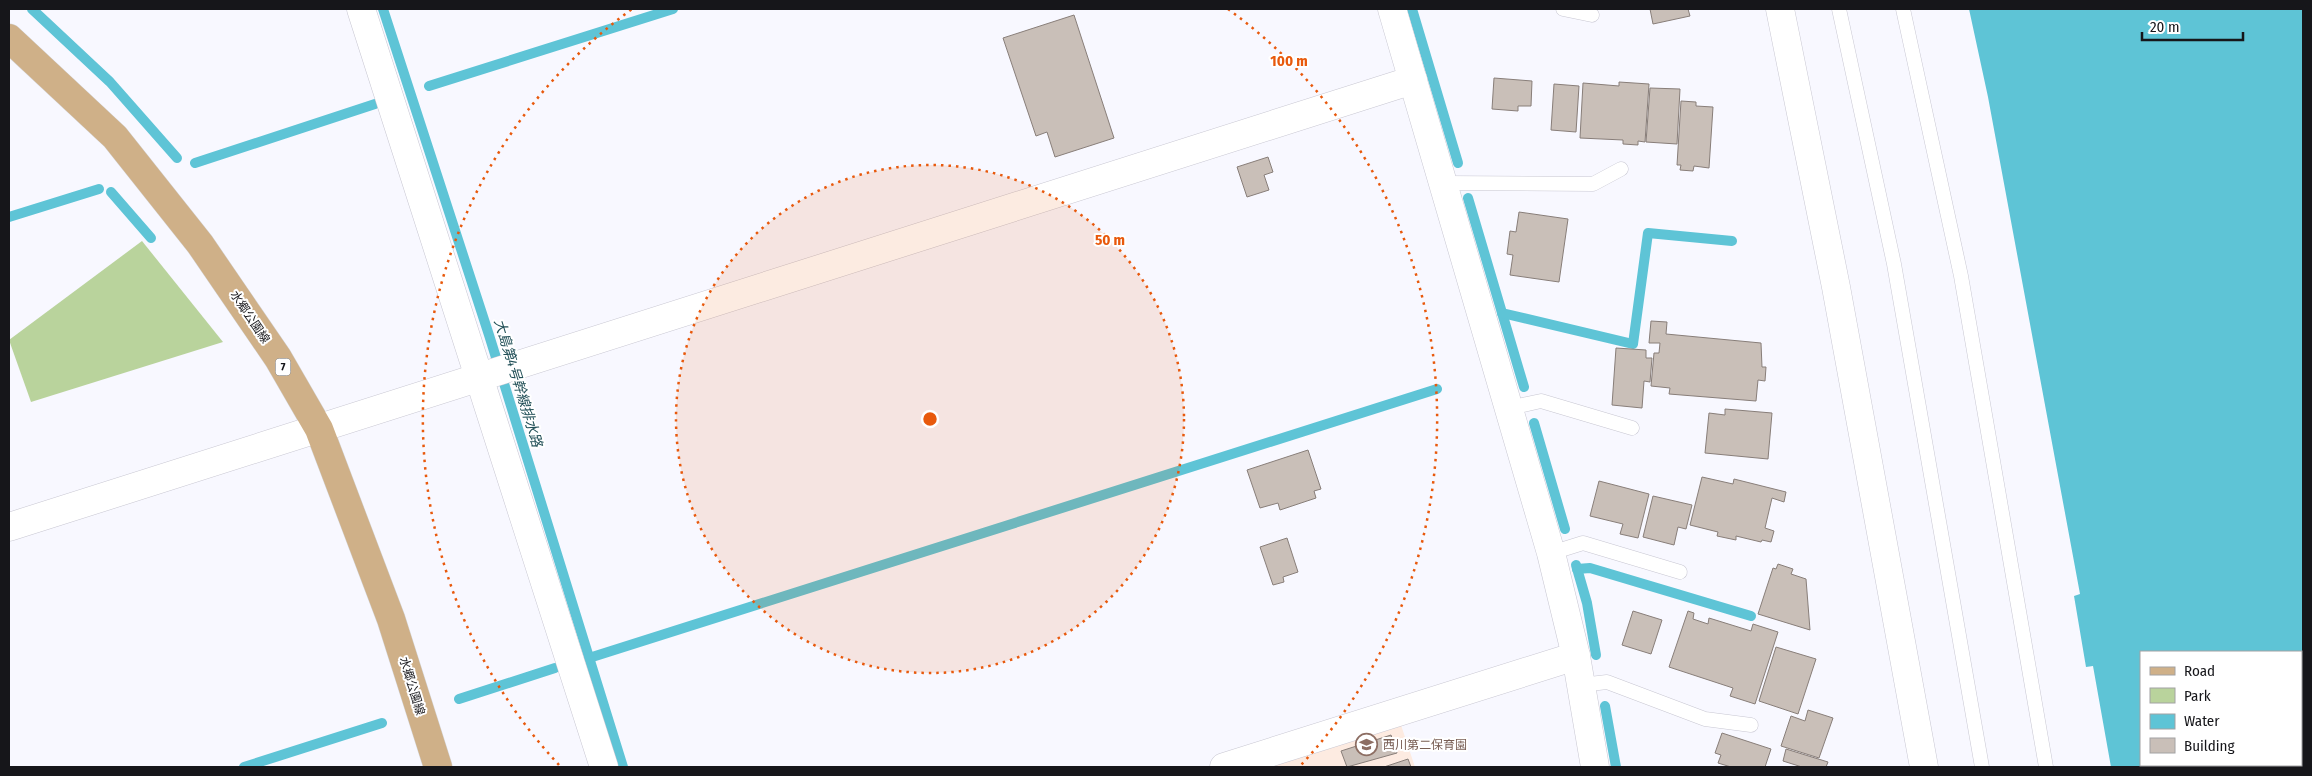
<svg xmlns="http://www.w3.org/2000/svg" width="2312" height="776" font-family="'Fira Sans Condensed','Noto Sans JP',sans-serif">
<rect width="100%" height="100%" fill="#f8f8ff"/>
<!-- education -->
<polygon fill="#fdebe1" points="1400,722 1415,767 1254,767"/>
<!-- green -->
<polygon fill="#b9d39c" points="142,241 223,342 31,402 9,340"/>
<!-- water -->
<path fill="#5ec4d6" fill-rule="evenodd" d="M 1969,9 L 2303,9 L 2303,767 L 2111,767 L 2093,666 L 2086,667 L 2074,596 L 2080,594 L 1988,97 ZM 2141,652 L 2301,652 L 2301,765 L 2141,765 Z"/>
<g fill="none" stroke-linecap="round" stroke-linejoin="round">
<!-- stream -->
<g stroke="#5ec4d6" stroke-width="10">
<polyline points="32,9 110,82 177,158"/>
<polyline points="383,9 489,335 623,767"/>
<polyline points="1412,9 1458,163"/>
<polyline points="429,86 673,9"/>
<polyline points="195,163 375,104"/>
<polyline points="111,192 151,238"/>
<polyline points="1468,198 1524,387"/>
<polyline points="9,217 99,189"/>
<polyline points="1502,313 1633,344 1648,233 1732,241"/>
<polyline points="1534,423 1565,529"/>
<polyline points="1576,565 1587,603 1596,655"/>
<polyline points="1577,569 1590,568 1751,616"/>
<polyline points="589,658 1437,389"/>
<polyline points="459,699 555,668"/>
<polyline points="1605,706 1616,767"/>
<polyline points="244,767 382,723"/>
</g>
</g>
<!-- building -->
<g fill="#c9bfb8" stroke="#887e79">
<polygon points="1650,9 1688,9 1690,16 1653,24"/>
<polygon points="1074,15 1114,138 1055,157 1047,132 1036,136 1003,38"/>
<polygon points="1494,78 1532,81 1531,106 1518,106 1518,111 1492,109"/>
<polygon points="1619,82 1649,84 1645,142 1638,141 1638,145 1623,144 1623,140 1580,138 1583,83 1619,86"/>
<polygon points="1554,84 1579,86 1576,132 1551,130"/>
<polygon points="1650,88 1680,89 1677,144 1646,142"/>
<polygon points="1681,101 1696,102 1696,106 1713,107 1709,168 1694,166 1693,171 1680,170 1681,165 1677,165"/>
<polygon points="1268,157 1273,172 1264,175 1269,190 1247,197 1237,167"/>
<polygon points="1519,212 1568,219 1559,282 1510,275 1513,255 1507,254 1510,231 1516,232"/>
<polygon points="1651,321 1667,322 1666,334 1761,343 1762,367 1766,367 1765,381 1758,380 1756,401 1669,394 1670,388 1651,386 1654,353 1659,353 1660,343 1649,343"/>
<polygon points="1616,348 1646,350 1646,358 1652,358 1650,382 1644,381 1642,408 1612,405"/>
<polygon points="1725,409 1772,413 1768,459 1705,453 1709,413 1725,415"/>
<polygon points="1308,450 1321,489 1314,491 1316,498 1280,510 1278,503 1260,508 1247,470"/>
<polygon points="1702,477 1733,484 1734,479 1786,492 1784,502 1772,498 1765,528 1774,531 1771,542 1762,540 1761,542 1736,536 1736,540 1717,536 1718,532 1690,525"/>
<polygon points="1599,481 1649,494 1638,538 1620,534 1623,524 1590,516"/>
<polygon points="1653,496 1692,505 1686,529 1678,527 1674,545 1643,537"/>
<polygon points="1287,538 1298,572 1283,577 1284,582 1273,585 1260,547"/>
<polygon points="1778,564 1793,569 1791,574 1806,579 1810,630 1758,614 1773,568 1776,569"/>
<polygon points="1633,611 1662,620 1651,654 1622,645"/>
<polygon points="1688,611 1694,613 1693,619 1708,624 1709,618 1751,631 1753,624 1778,632 1755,704 1730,696 1733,688 1669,667"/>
<polygon points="1776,647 1816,659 1798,714 1759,701"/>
<polygon points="1808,710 1833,718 1819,758 1781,746 1791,716 1805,721"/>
<polygon points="1722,733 1771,749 1765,767 1731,767 1718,763 1721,755 1715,753"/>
<polygon points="1391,735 1397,753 1347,767 1341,751"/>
<polygon points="1786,749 1828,762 1826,767 1802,767 1783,761"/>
<polygon points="1408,759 1411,767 1384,767"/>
</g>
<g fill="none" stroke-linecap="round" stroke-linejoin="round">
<defs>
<g id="service">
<polyline points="1563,9 1592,15"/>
<polyline points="1839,9 1894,264 1982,767"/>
<polyline points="1903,9 1961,276 2046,767"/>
<polyline points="1443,183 1593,184 1621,169"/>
<polyline points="1509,408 1541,401 1632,428"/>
<polyline points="1551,553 1583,543 1680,572"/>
<polyline points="1581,685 1607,682 1705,719 1751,725"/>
</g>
<g id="minor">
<polyline points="361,9 604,767"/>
<polyline points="1392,9 1551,553 1576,656 1595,767"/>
<polyline points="1224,767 1576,656"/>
</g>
<g id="tertiary">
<polyline points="1780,9 1836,287 1924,767"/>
<polyline points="9,527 1413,80"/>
</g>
<polyline id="primary" points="9,38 115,137 200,244 278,358 319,429 391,619 438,767"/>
</defs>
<!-- service casing -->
<use href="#service" stroke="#c8c7d2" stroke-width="15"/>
<!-- minor casing -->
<use href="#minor" stroke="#c8c7d2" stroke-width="29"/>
<!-- tertiary casing -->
<use href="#tertiary" stroke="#c8c7d2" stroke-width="29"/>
<!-- primary casing -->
<use href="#primary" stroke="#d5d5d6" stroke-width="29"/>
<!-- service -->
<use href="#service" stroke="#fff" stroke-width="14"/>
<!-- minor -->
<use href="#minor" stroke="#fff" stroke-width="28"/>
<!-- tertiary -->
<use href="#tertiary" stroke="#fff" stroke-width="28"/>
<!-- primary -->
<use href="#primary" stroke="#cfb088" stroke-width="28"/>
</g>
<!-- distance rings -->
<circle cx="930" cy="419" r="254" fill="#e8590c" fill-opacity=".12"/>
<g fill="none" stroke="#e8590c" stroke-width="2.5" stroke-dasharray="2.5 5">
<circle cx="930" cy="419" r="254"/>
<path d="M559 765A507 507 0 0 1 632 9M1228 9A507 507 0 0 1 1301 765"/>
</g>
<!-- icons -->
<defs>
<symbol id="school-ring" viewBox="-11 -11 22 22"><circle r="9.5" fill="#fff" stroke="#8d6e63" stroke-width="1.5"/><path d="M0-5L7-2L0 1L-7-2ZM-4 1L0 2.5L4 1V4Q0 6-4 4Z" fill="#8d6e63"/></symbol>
</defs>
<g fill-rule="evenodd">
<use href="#school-ring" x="1354" y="732" width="25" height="25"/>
</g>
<g text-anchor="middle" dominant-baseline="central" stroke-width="4" stroke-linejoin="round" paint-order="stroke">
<!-- shield labels -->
<rect fill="#fff" stroke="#5c5c5f" stroke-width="1" x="275.5" y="358.5" width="15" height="17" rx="4"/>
<g font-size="11" font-weight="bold" fill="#16161a">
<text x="283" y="367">7</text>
</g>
<!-- street labels -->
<g font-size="12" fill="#16161a" stroke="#fff">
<text transform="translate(250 317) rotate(56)">水郷公園線</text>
<text transform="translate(412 686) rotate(73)">水郷公園線</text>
</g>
<!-- education labels -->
<g font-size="12" fill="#785e54" stroke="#fff" text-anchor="start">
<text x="1383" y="745">西川第二保育園</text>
</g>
<!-- water labels -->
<g font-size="14" font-style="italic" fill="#214f57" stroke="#fff">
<text transform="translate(518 383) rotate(73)">大島第4号幹線排水路</text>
</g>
</g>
<circle cx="930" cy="419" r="8" fill="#e8590c" stroke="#fff" stroke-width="2.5"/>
<g font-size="15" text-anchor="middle" font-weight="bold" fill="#e8590c" stroke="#fff" stroke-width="4" stroke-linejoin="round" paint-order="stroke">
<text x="1289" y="66">100 m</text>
<text x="1110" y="245">50 m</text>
</g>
<!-- border -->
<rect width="2312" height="776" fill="none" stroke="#16161a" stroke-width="20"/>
<!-- legend -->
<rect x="2140" y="651" width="162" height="115" fill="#ffffff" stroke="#a2a2a3"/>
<rect x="2150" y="667" width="25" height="8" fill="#cfb088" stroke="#a2a2a3"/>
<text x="2184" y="676" font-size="15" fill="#16161a">Road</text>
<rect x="2150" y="688" width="25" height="15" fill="#b9d39c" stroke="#a2a2a3"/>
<text x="2184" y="701" font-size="15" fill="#16161a">Park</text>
<rect x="2150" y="714" width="25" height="15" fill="#5ec4d6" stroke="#a2a2a3"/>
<text x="2184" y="726" font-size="15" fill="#16161a">Water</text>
<rect x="2150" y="738" width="25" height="15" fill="#c9bfb8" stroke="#a2a2a3"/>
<text x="2184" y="751" font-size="15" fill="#16161a">Building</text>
<!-- scale -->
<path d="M2142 32v8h101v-8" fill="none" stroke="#16161a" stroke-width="2.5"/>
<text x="2150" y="32" font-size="15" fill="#16161a" stroke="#ffffff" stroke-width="4" paint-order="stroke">20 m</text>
</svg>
